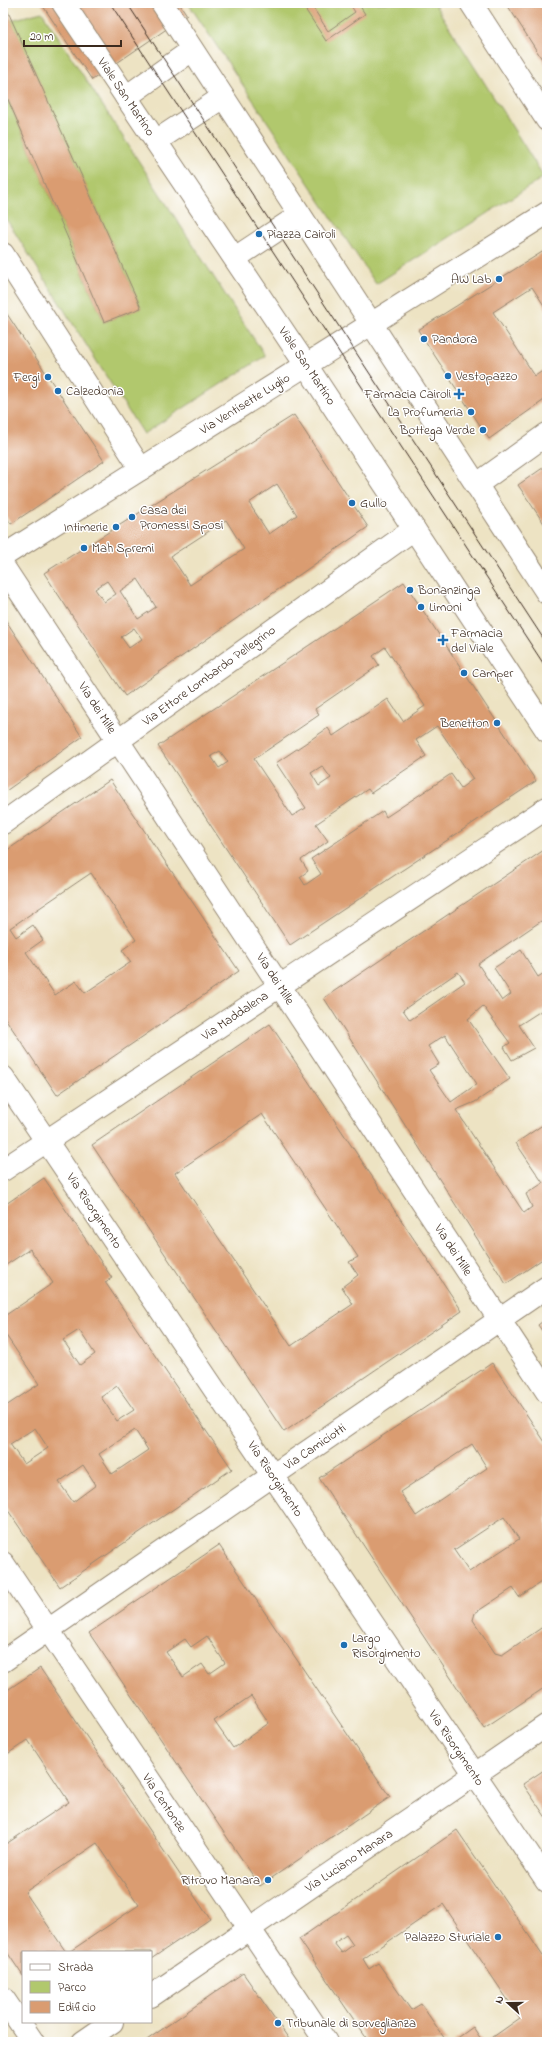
<svg xmlns="http://www.w3.org/2000/svg" width="550" height="2045" font-family="'Indie Flower',sans-serif">
<rect width="100%" height="100%" fill="#fff"/>
<filter id="ink" filterUnits="userSpaceOnUse"><feTurbulence type="fractalNoise" baseFrequency=".025" numOctaves="2"/><feDisplacementMap in="SourceGraphic" scale="8" xChannelSelector="R" yChannelSelector="G"/><feConvolveMatrix kernelMatrix="1 2 1 2 8 2 1 2 1" color-interpolation-filters="sRGB"/></filter>
<filter id="wash" filterUnits="userSpaceOnUse"><feTurbulence type="fractalNoise" baseFrequency=".012" numOctaves="4" result="noise"/><feDisplacementMap in="SourceGraphic" scale="16" xChannelSelector="R" yChannelSelector="G"/><feGaussianBlur stdDeviation="0.9" result="paint"/><feColorMatrix in="noise" values="0 0 0 0 0 0 0 0 0 0 0 0 0 0 0 0 0 1.4 0 .05"/><feComposite in="paint" operator="in"/></filter>
<g filter="url(#wash)">
<rect width="100%" height="100%" fill="#ede3c3"/>
<!-- green -->
<g fill="#b1c86d" stroke="#767946">
<polygon points="188,3 434,3 544,177 376,284"/>
<polygon points="42,12 265,356 143,434 3,214 3,88 104,322 141,308 11,20"/>
</g>
<g id="blocks">
<!-- building -->
<g fill="#da9c71" fill-rule="evenodd">
<polygon points="4,3 141,308 104,322 3,88"/>
<polygon points="41,3 179,3 187,15 92,80"/>
<polygon points="301,3 310,3 328,31 355,12 349,3 358,3 365,14 326,41"/>
<polygon points="506,3 547,3 547,67 526,34"/>
<polygon points="547,249 547,310 532,287 493,312 535,376 547,368 547,398 489,439 418,330"/>
<polygon points="3,308 104,461 11,524 3,512"/>
<path d="M 294,415 L 368,527 L 125,696 L 44,573 ZM 277,484 L 297,515 L 269,534 L 249,503 ZM 226,520 L 244,549 L 190,585 L 171,556 ZM 138,579 L 156,607 L 138,619 L 120,591 ZM 107,581 L 116,594 L 104,602 L 95,589 ZM 134,628 L 142,639 L 129,648 L 121,637 Z"/>
<polygon points="547,465 547,528 518,485"/>
<path d="M 404,582 L 536,781 L 290,945 L 158,746 ZM 385,647 L 425,706 L 403,721 L 388,699 L 333,736 L 328,728 L 276,763 L 306,808 L 292,816 L 254,759 L 319,715 L 315,709 L 379,665 L 373,656 ZM 437,726 L 473,779 L 461,788 L 451,774 L 386,817 L 383,811 L 311,859 L 321,874 L 305,885 L 300,877 L 308,871 L 301,860 L 328,841 L 316,824 L 368,789 L 371,793 L 426,756 L 416,740 ZM 220,751 L 228,762 L 219,768 L 211,756 ZM 322,766 L 331,778 L 319,786 L 311,773 Z"/>
<polygon points="3,616 82,737 3,793"/>
<path d="M 110,780 L 239,971 L 57,1095 L 3,1015 L 3,853 ZM 91,873 L 136,940 L 122,950 L 131,962 L 85,993 L 76,981 L 55,995 L 26,952 L 43,940 L 33,925 L 16,937 L 10,928 Z"/>
<path d="M 547,848 L 547,917 L 478,964 L 502,1001 L 511,994 L 494,968 L 521,950 L 538,977 L 547,971 L 547,1007 L 519,1025 L 534,1048 L 512,1060 L 504,1047 L 510,1043 L 483,1006 L 468,1019 L 510,1079 L 475,1102 L 456,1110 L 524,1213 L 532,1207 L 526,1194 L 543,1183 L 516,1143 L 547,1122 L 547,1256 L 506,1284 L 324,998 ZM 458,972 L 465,982 L 410,1020 L 403,1010 ZM 445,1035 L 477,1084 L 451,1102 L 429,1070 L 439,1064 L 428,1046 Z"/>
<path d="M 270,1024 L 462,1311 L 284,1432 L 92,1145 ZM 262,1114 L 358,1257 L 349,1262 L 358,1275 L 342,1287 L 353,1304 L 291,1346 L 175,1173 Z"/>
<path d="M 44,1178 L 112,1278 L 105,1282 L 232,1469 L 60,1587 L 3,1503 L 3,1408 L 39,1384 L 3,1331 L 3,1317 L 53,1283 L 30,1249 L 3,1267 L 3,1206 ZM 79,1330 L 95,1354 L 80,1365 L 63,1340 ZM 117,1386 L 134,1410 L 117,1421 L 101,1397 ZM 35,1428 L 48,1448 L 24,1464 L 10,1444 ZM 135,1430 L 148,1450 L 112,1474 L 99,1454 ZM 83,1465 L 96,1485 L 73,1502 L 59,1482 Z"/>
<polygon points="547,1318 547,1338 538,1325"/>
<path d="M 492,1363 L 547,1445 L 547,1578 L 519,1597 L 513,1588 L 475,1613 L 473,1620 L 495,1653 L 502,1655 L 547,1624 L 547,1686 L 484,1728 L 319,1478 ZM 472,1444 L 487,1468 L 416,1516 L 400,1492 ZM 504,1517 L 519,1539 L 469,1572 L 454,1550 Z"/>
<path d="M 219,1545 L 390,1797 L 260,1886 L 89,1633 ZM 207,1636 L 225,1663 L 209,1674 L 202,1664 L 183,1677 L 166,1652 L 185,1639 L 191,1647 ZM 251,1696 L 269,1723 L 233,1748 L 214,1721 Z"/>
<polygon points="40,1668 210,1919 151,1959 151,1952 69,1952 139,1905 97,1843 25,1892 66,1952 23,1952 23,1976 3,1946 3,1846 69,1802 28,1740 3,1757 3,1693"/>
<polygon points="547,1768 547,1819 523,1784"/>
<path d="M 457,1830 L 547,1962 L 547,2042 L 486,2042 L 520,2018 L 443,1904 L 363,1959 L 369,1969 L 378,1963 L 411,2010 L 421,2004 L 447,2042 L 369,2042 L 299,1939 ZM 346,1935 L 353,1945 L 342,1953 L 334,1943 Z"/>
<polygon points="243,1973 291,2042 144,2042 201,2002"/>
<polygon points="473,2027 483,2042 452,2042"/>
</g>
</g>
</g>
<g filter="url(#ink)">
<use href="#blocks" fill-opacity="0" stroke="#948670" stroke-width="1"/>
<g fill="none" stroke-linecap="round" stroke-linejoin="round">
<defs>
<g id="street">
<polyline points="63,3 306,365 547,731"/>
<polyline points="162,3 547,593"/>
<polyline points="471,3 547,120"/>
<polyline points="126,97 192,50"/>
<polyline points="156,141 223,97"/>
<polyline points="3,254 141,469"/>
<polyline points="235,258 300,215"/>
<polyline points="476,485 547,434"/>
<polyline points="3,556 547,213"/>
<polyline points="3,566 547,1392"/>
<polyline points="3,823 414,529"/>
<polyline points="3,1077 547,1881"/>
<polyline points="3,1170 547,808"/>
<polyline points="3,1563 326,2042"/>
<polyline points="3,1661 547,1287"/>
<polyline points="151,1996 547,1725"/>
<polyline points="3,1998 33,2042"/>
<polyline points="83,2042 112,2022"/>
</g>
</defs>
<!-- street casing -->
<use href="#street" stroke="#948670" stroke-width="24"/>
<!-- street -->
<use href="#street" stroke="#fff" stroke-width="22"/>
<!-- tram -->
<g stroke="#3b2a1e" stroke-width="1">
<polyline points="110,3 547,669"/>
<polyline points="127,3 547,644"/>
</g>
</g>
</g>
<!-- markers -->
<g fill="#1f6fb2" stroke="#fff" stroke-width="1.5">
<circle cx="259" cy="234" r="4"/>
<circle cx="499" cy="279" r="4"/>
<circle cx="424" cy="339" r="4"/>
<circle cx="448" cy="376" r="4"/>
<circle cx="48" cy="377" r="4"/>
<circle cx="58" cy="391" r="4"/>
<path d="M457 388h4v4h4v4h-4v4h-4v-4h-4v-4h4z"/>
<circle cx="471" cy="412" r="4"/>
<circle cx="483" cy="430" r="4"/>
<circle cx="352" cy="503" r="4"/>
<circle cx="132" cy="517" r="4"/>
<circle cx="116" cy="527" r="4"/>
<circle cx="84" cy="548" r="4"/>
<circle cx="410" cy="590" r="4"/>
<circle cx="421" cy="607" r="4"/>
<path d="M441 634h4v4h4v4h-4v4h-4v-4h-4v-4h4z"/>
<circle cx="464" cy="673" r="4"/>
<circle cx="497" cy="723" r="4"/>
<circle cx="344" cy="1645" r="4"/>
<circle cx="268" cy="1880" r="4"/>
<circle cx="498" cy="1937" r="4"/>
<circle cx="278" cy="2023" r="4"/>
</g>
<g text-anchor="middle" dominant-baseline="central" stroke-width="3" stroke-linejoin="round" paint-order="stroke">
<!-- street labels -->
<g font-size="13" fill="#3b2a1e" stroke="#fff">
<text transform="translate(126 97) rotate(56)">Viale San Martino</text>
<text transform="translate(307 366) rotate(56)">Viale San Martino</text>
<text transform="translate(245 404) rotate(-32)">Via Ventisette Luglio</text>
<text transform="translate(209 676) rotate(-36)">Via Ettore Lombardo Pellegrino</text>
<text transform="translate(97 708) rotate(57)">Via dei Mille</text>
<text transform="translate(275 979) rotate(57)">Via dei Mille</text>
<text transform="translate(235 1016) rotate(-34)">Via Maddalena</text>
<text transform="translate(94 1211) rotate(56)">Via Risorgimento</text>
<text transform="translate(453 1250) rotate(57)">Via dei Mille</text>
<text transform="translate(315 1447) rotate(-34)">Via Camiciotti</text>
<text transform="translate(275 1479) rotate(56)">Via Risorgimento</text>
<text transform="translate(456 1748) rotate(56)">Via Risorgimento</text>
<text transform="translate(164 1803) rotate(56)">Via Centonze</text>
<text transform="translate(349 1861) rotate(-34)">Via Luciano Manara</text>
</g>
<!-- poi labels -->
<g font-size="13" fill="#3b2a1e" stroke="#fff" text-anchor="start">
<text x="267" y="234">Piazza Cairoli</text>
<text x="491" y="279" text-anchor="end">AW Lab</text>
<text x="432" y="339">Pandora</text>
<text x="456" y="376">Vestopazzo</text>
<text x="40" y="377" text-anchor="end">Fergi</text>
<text x="66" y="391">Calzedonia</text>
<text x="451" y="394" text-anchor="end">Farmacia Cairoli</text>
<text x="463" y="412" text-anchor="end">La Profumeria</text>
<text x="475" y="430" text-anchor="end">Bottega Verde</text>
<text x="360" y="503">Gullo</text>
<text x="140" y="510">Casa dei<tspan x="140" dy="15">Promessi Sposi</tspan></text>
<text x="108" y="527" text-anchor="end">Intimerie</text>
<text x="92" y="548">Mah Spremi</text>
<text x="418" y="590">Bonanzinga</text>
<text x="429" y="607">Limoni</text>
<text x="451" y="633">Farmacia<tspan x="451" dy="15">del Viale</tspan></text>
<text x="472" y="673">Camper</text>
<text x="489" y="723" text-anchor="end">Benetton</text>
<text x="352" y="1638">Largo<tspan x="352" dy="15">Risorgimento</tspan></text>
<text x="260" y="1880" text-anchor="end">Ritrovo Manara</text>
<text x="490" y="1937" text-anchor="end">Palazzo Sturiale</text>
<text x="286" y="2023">Tribunale di sorveglianza</text>
</g>
</g>
<!-- margin -->
<rect width="550" height="2045" fill="none" stroke="#fff" stroke-width="16"/>
<!-- legend -->
<rect x="22" y="1951" width="130" height="72" fill="#ffffff" stroke="#b1aaa5"/>
<rect x="30" y="1964" width="20" height="6" fill="#ffffff" stroke="#b1aaa5"/>
<text x="58" y="1971" font-size="12" fill="#3b2a1e">Strada</text>
<rect x="30" y="1981" width="20" height="12" fill="#b1c86d" stroke="#b1aaa5"/>
<text x="58" y="1991" font-size="12" fill="#3b2a1e">Parco</text>
<rect x="30" y="2001" width="20" height="12" fill="#da9c71" stroke="#b1aaa5"/>
<text x="58" y="2011" font-size="12" fill="#3b2a1e">Edificio</text>
<!-- north arrow -->
<g transform="translate(508 2003) rotate(291)" stroke="#ffffff" stroke-width="3" paint-order="stroke">
<path d="M0-3L7 15L0 10L-7 15Z" fill="#3b2a1e"/>
<text y="-6" font-size="11" font-weight="bold" text-anchor="middle" fill="#3b2a1e">N</text>
</g>
<!-- scale -->
<path d="M24 40v6h97v-6" fill="none" stroke="#3b2a1e" stroke-width="2"/>
<text x="30" y="40" font-size="12" fill="#3b2a1e" stroke="#ffffff" stroke-width="3" paint-order="stroke">20 m</text>
</svg>
